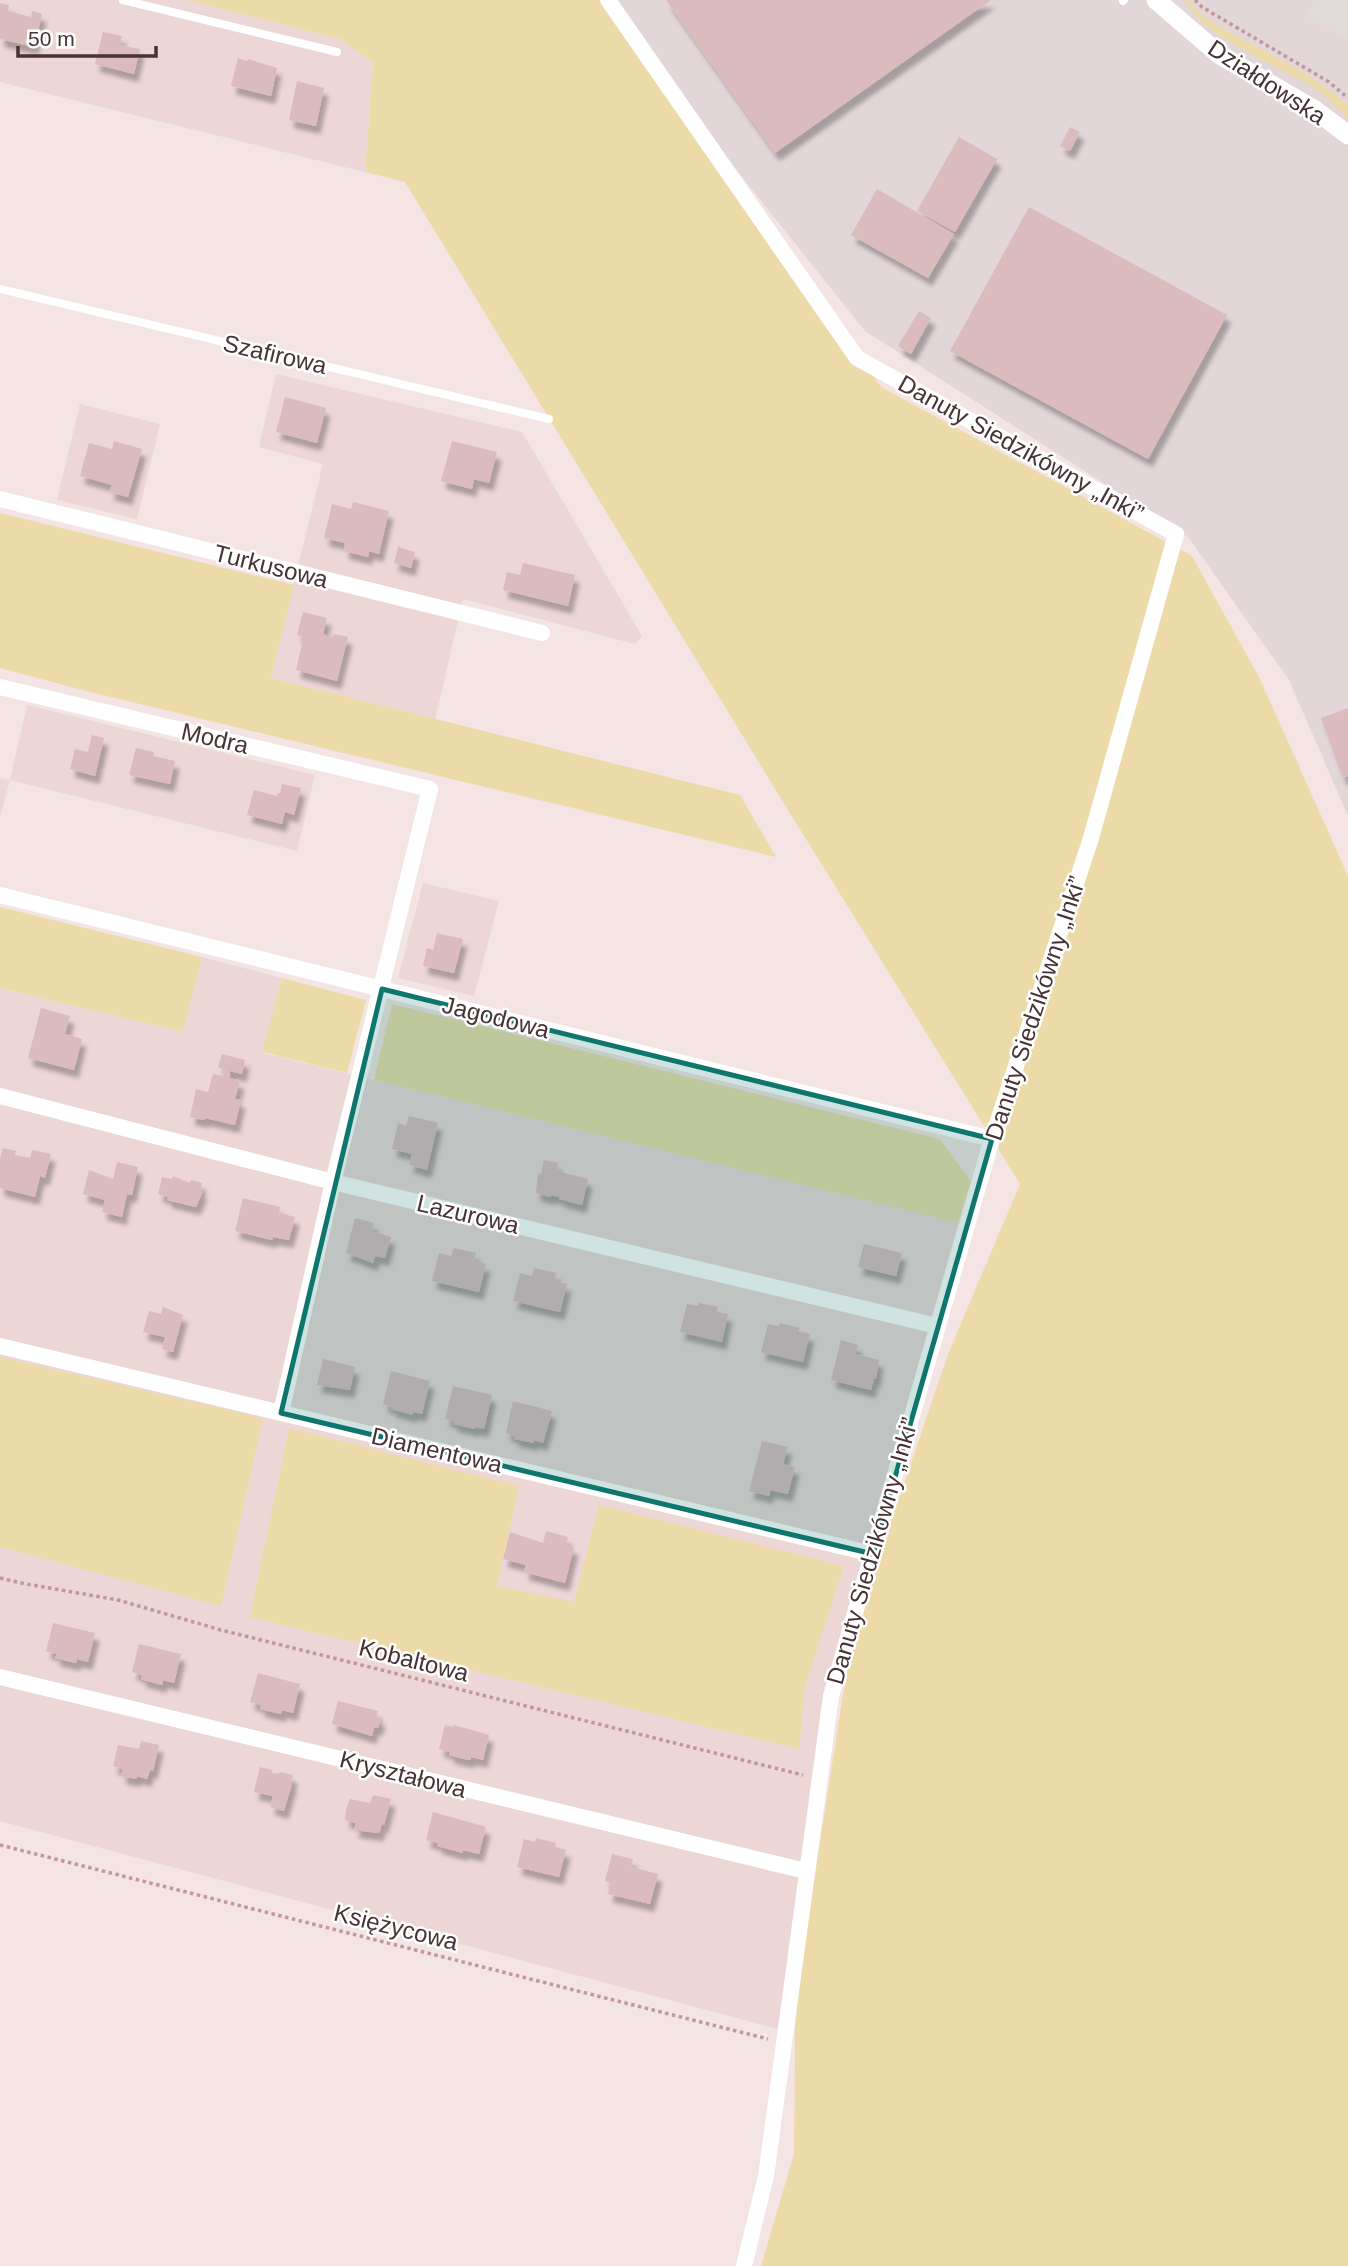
<svg xmlns="http://www.w3.org/2000/svg" width="1348" height="2266" font-family="Arial,sans-serif">
<defs>
<filter id="shadow"><feDropShadow dx="4.5" dy="8" stdDeviation="2" flood-color="#0004"/></filter>
</defs>
<rect width="100%" height="100%" fill="#f4e4e4"/>
<!-- residential -->
<g fill="#ecd6d6">
<polygon points="0,0 186,0 340,39 373,62 365,172 0,82"/>
<polygon points="276,374 522,432 642,636 635,644 463,599 435,720 271,678 323,464 259,447"/>
<polygon points="80,404 160,424 137,519 57,500"/>
<polygon points="27,705 315,775 297,851 10,780 0,817 0,778 10,780"/>
<polygon points="423,883 499,901 474,996 398,978"/>
<polygon points="202,957 282,978 263,1053 958,1223 825,1697 782,2030 0,1821 0,988 183,1032"/>
</g>
<!-- industrial -->
<polygon fill="#e3d6d8" points="610,0 1348,0 1348,816 1289,680 1188,537 865,331 722,152"/>
<!-- green -->
<g fill="#ecdba8">
<polygon points="186,0 610,0 722,152 881,387 1192,556 1259,677 1348,876 1348,2266 761,2266 794,2154 795,2029 801,1964 847,1669 880,1555 948,1354 1020,1184 783,802 405,182 365,172 373,62 340,39"/>
<path d="M 1184,0 L 1189,0 C 1202,19 1227,30 1246,41 C 1281,60 1318,78 1348,105 L 1348,119 C 1338,108 1328,98 1315,89 C 1276,63 1208,41 1184,0 Z"/>
<polygon points="0,513 294,585 271,678 740,795 776,857 86,691 0,668"/>
<polygon points="0,907 202,957 183,1032 0,988"/>
<polygon points="282,978 366,1000 347,1073 262,1052"/>
<polygon points="392,1004 940,1139 971,1181 958,1223 374,1080"/>
<polygon points="0,1357 263,1418 221,1606 0,1547"/>
<polygon points="289,1428 519,1486 497,1586 574,1602 599,1505 844,1566 805,1687 799,1749 250,1617"/>
</g>
<!-- parking -->
<polygon fill="#e1dadb" points="1316,0 1348,0 1348,39 1307,17"/>
<!-- building -->
<g fill="#dabbbe" filter="url(#shadow)">
<polygon points="666,0 991,0 775,153"/>
<polygon points="0,3 9,5 8,11 19,14 31,17 32,11 42,14 34,47 0,39"/>
<polygon points="103,32 122,36 120,45 140,49 134,74 95,64"/>
<polygon points="238,58 247,61 248,59 277,68 271,96 231,86"/>
<polygon points="297,81 324,88 316,126 289,120"/>
<polygon points="1070,127 1080,132 1070,151 1060,146"/>
<polygon points="959,137 997,159 955,232 917,211"/>
<polygon points="877,189 954,234 928,278 851,235"/>
<polygon points="1029,207 1227,315 1148,459 950,351"/>
<polygon points="919,311 931,318 911,354 898,346"/>
<polygon points="285,397 326,408 317,443 276,432"/>
<polygon points="114,441 142,449 128,497 109,492 112,485 80,476 89,443 112,449"/>
<polygon points="452,441 497,452 489,483 474,479 472,489 441,481"/>
<polygon points="353,502 389,511 379,554 369,551 368,557 344,551 345,543 324,538 332,504 351,509"/>
<polygon points="398,547 415,552 411,568 394,563"/>
<polygon points="523,563 575,575 568,606 503,590 507,572 520,575"/>
<polygon points="303,612 327,618 323,634 333,637 334,634 348,637 337,681 296,670 304,637 297,635"/>
<polygon points="1348,708 1348,776 1343,778 1321,718"/>
<polygon points="92,735 104,738 95,776 70,769 75,749 88,752"/>
<polygon points="136,748 154,752 153,756 175,761 170,784 129,775"/>
<polygon points="282,784 301,788 294,815 285,812 282,824 247,815 254,790 277,796 278,793 280,793"/>
<polygon points="437,933 463,939 454,973 423,966 427,948 433,950"/>
<polygon points="41,1008 70,1016 65,1034 82,1039 74,1070 28,1058"/>
<polygon points="222,1054 245,1060 242,1074 230,1071 229,1078 240,1081 235,1099 241,1100 235,1125 205,1118 204,1120 190,1117 196,1089 208,1092 213,1074 223,1076 225,1069 218,1068"/>
<polygon points="409,1116 438,1123 427,1170 409,1165 412,1154 392,1149 398,1123 406,1126"/>
<polygon points="3,1148 16,1151 15,1155 30,1158 32,1150 51,1154 45,1178 40,1176 35,1197 0,1188 0,1159"/>
<polygon points="544,1160 558,1163 557,1171 588,1179 582,1205 559,1199 560,1197 551,1195 550,1197 536,1193 538,1173 541,1174"/>
<polygon points="117,1162 138,1167 132,1195 127,1194 122,1217 102,1212 105,1200 83,1194 89,1170 113,1179"/>
<polygon points="173,1176 190,1183 191,1180 202,1183 200,1191 203,1191 196,1207 167,1200 168,1197 158,1194 162,1177 172,1179"/>
<polygon points="243,1198 280,1207 279,1213 295,1217 289,1240 273,1237 272,1240 235,1231"/>
<polygon points="355,1218 374,1223 372,1231 391,1237 385,1258 375,1256 373,1263 346,1253"/>
<polygon points="864,1244 902,1253 896,1276 858,1267"/>
<polygon points="454,1248 476,1253 474,1261 486,1264 479,1292 432,1281 439,1253 451,1256"/>
<polygon points="534,1268 556,1273 554,1281 567,1284 560,1312 513,1301 520,1273 532,1276"/>
<polygon points="699,1303 718,1307 717,1312 728,1314 722,1342 680,1332 687,1304 698,1306"/>
<polygon points="163,1307 183,1315 173,1352 162,1349 165,1337 143,1332 149,1311 161,1314"/>
<polygon points="780,1323 800,1328 798,1331 810,1334 803,1362 761,1352 768,1324 779,1326"/>
<polygon points="841,1340 858,1345 855,1354 879,1360 876,1379 874,1379 871,1390 831,1380"/>
<polygon points="323,1359 355,1367 350,1390 317,1385"/>
<polygon points="391,1371 430,1381 422,1414 413,1412 413,1415 391,1409 392,1407 383,1404"/>
<polygon points="453,1386 492,1395 484,1429 475,1427 475,1429 453,1424 454,1421 445,1419"/>
<polygon points="513,1401 552,1411 543,1443 534,1440 534,1443 514,1439 515,1436 506,1433"/>
<polygon points="762,1441 788,1447 783,1464 795,1467 788,1494 770,1490 769,1496 749,1491"/>
<polygon points="546,1531 568,1537 566,1545 574,1547 565,1583 524,1572 526,1565 503,1559 510,1532 543,1543"/>
<polygon points="53,1623 95,1633 88,1662 77,1659 76,1663 55,1658 57,1654 46,1651"/>
<polygon points="139,1644 181,1654 174,1683 163,1680 162,1685 141,1679 142,1675 132,1672"/>
<polygon points="258,1673 300,1684 293,1713 282,1710 281,1714 260,1709 261,1705 250,1702"/>
<polygon points="338,1701 378,1711 376,1717 381,1718 378,1728 374,1727 372,1736 332,1724"/>
<polygon points="445,1725 453,1727 454,1725 489,1735 483,1760 471,1757 470,1760 459,1758 449,1755 450,1752 439,1749"/>
<polygon points="141,1741 159,1745 153,1771 150,1770 147,1779 137,1776 136,1779 121,1776 123,1769 113,1766 118,1745 139,1749"/>
<polygon points="260,1767 272,1770 272,1773 279,1774 280,1772 293,1775 291,1784 292,1784 284,1811 270,1807 273,1796 254,1792"/>
<polygon points="373,1795 391,1799 384,1825 382,1824 379,1833 354,1830 356,1823 345,1820 346,1809 350,1799 370,1803"/>
<polygon points="433,1812 486,1827 479,1854 463,1850 463,1853 437,1846 438,1843 426,1840"/>
<polygon points="536,1838 556,1843 555,1847 566,1850 559,1877 517,1867 524,1839 535,1842"/>
<polygon points="612,1854 633,1859 631,1867 658,1874 650,1904 608,1894 611,1883 605,1881"/>
</g>
<g fill="none" stroke-linecap="round" stroke-linejoin="round">
<!-- path -->
<g stroke="#c39699" stroke-width="3.5" stroke-dasharray="3.5 3.5" stroke-linecap="butt">
<polyline points="1195,0 1202,7 1329,82 1348,98"/>
<polyline points="0,1578 21,1583 118,1600 221,1630 803,1775"/>
<polyline points="0,1845 768,2039"/>
</g>
<!-- service -->
<g stroke="#fff" stroke-width="8">
<polyline points="123,0 337,52"/>
<polyline points="1123,1 1124,0"/>
<polyline points="0,289 549,419"/>
</g>
<!-- minor -->
<g stroke="#fff" stroke-width="16">
<polyline points="608,0 857,358 1176,534 1091,838 992,1139 831,1696 766,2176 744,2266"/>
<polyline points="0,499 542,633"/>
<polyline points="0,687 430,789 333,1182 281,1413"/>
<polyline points="0,895 992,1139"/>
<polyline points="0,1096 333,1182 937,1326"/>
<polyline points="0,1346 873,1554"/>
<polyline points="0,1677 806,1871"/>
</g>
<!-- tertiary -->
<polyline stroke="#fff" stroke-width="19" points="1156,0 1220,55 1315,110 1348,135"/>
</g>
<!-- marked area -->
<path fill="#0f766e" fill-opacity="0.2" stroke="#0f766e" stroke-width="5" stroke-linejoin="round" d="M 382,989 L 992,1139 L 873,1554 L 281,1413 Z"/>
<g text-anchor="middle" dominant-baseline="central" stroke-width="5" stroke-linejoin="round" paint-order="stroke">
<!-- street labels -->
<g font-size="24" fill="#473335" stroke="#fff">
<text transform="translate(1267 82) rotate(33)">Działdowska</text>
<text transform="translate(275 354) rotate(13)">Szafirowa</text>
<text transform="translate(1021 448) rotate(29)">Danuty Siedzikówny „Inki”</text>
<text transform="translate(271 566) rotate(14)">Turkusowa</text>
<text transform="translate(215 738) rotate(13)">Modra</text>
<text transform="translate(1035 1008) rotate(-72)">Danuty Siedzikówny „Inki”</text>
<text transform="translate(496 1017) rotate(14)">Jagodowa</text>
<text transform="translate(468 1214) rotate(13)">Lazurowa</text>
<text transform="translate(437 1450) rotate(13)">Diamentowa</text>
<text transform="translate(872 1551) rotate(-74)">Danuty Siedzikówny „Inki”</text>
<text transform="translate(414 1660) rotate(14)">Kobaltowa</text>
<text transform="translate(403 1774) rotate(14)">Kryształowa</text>
<text transform="translate(396 1927) rotate(14)">Księżycowa</text>
</g>
</g>
<!-- scale -->
<path d="M18 46v10h138v-10" fill="none" stroke="#473335" stroke-width="3.5"/>
<text x="28" y="46" font-size="21" fill="#473335" stroke="#ffffff" stroke-width="5" paint-order="stroke">50 m</text>
</svg>
